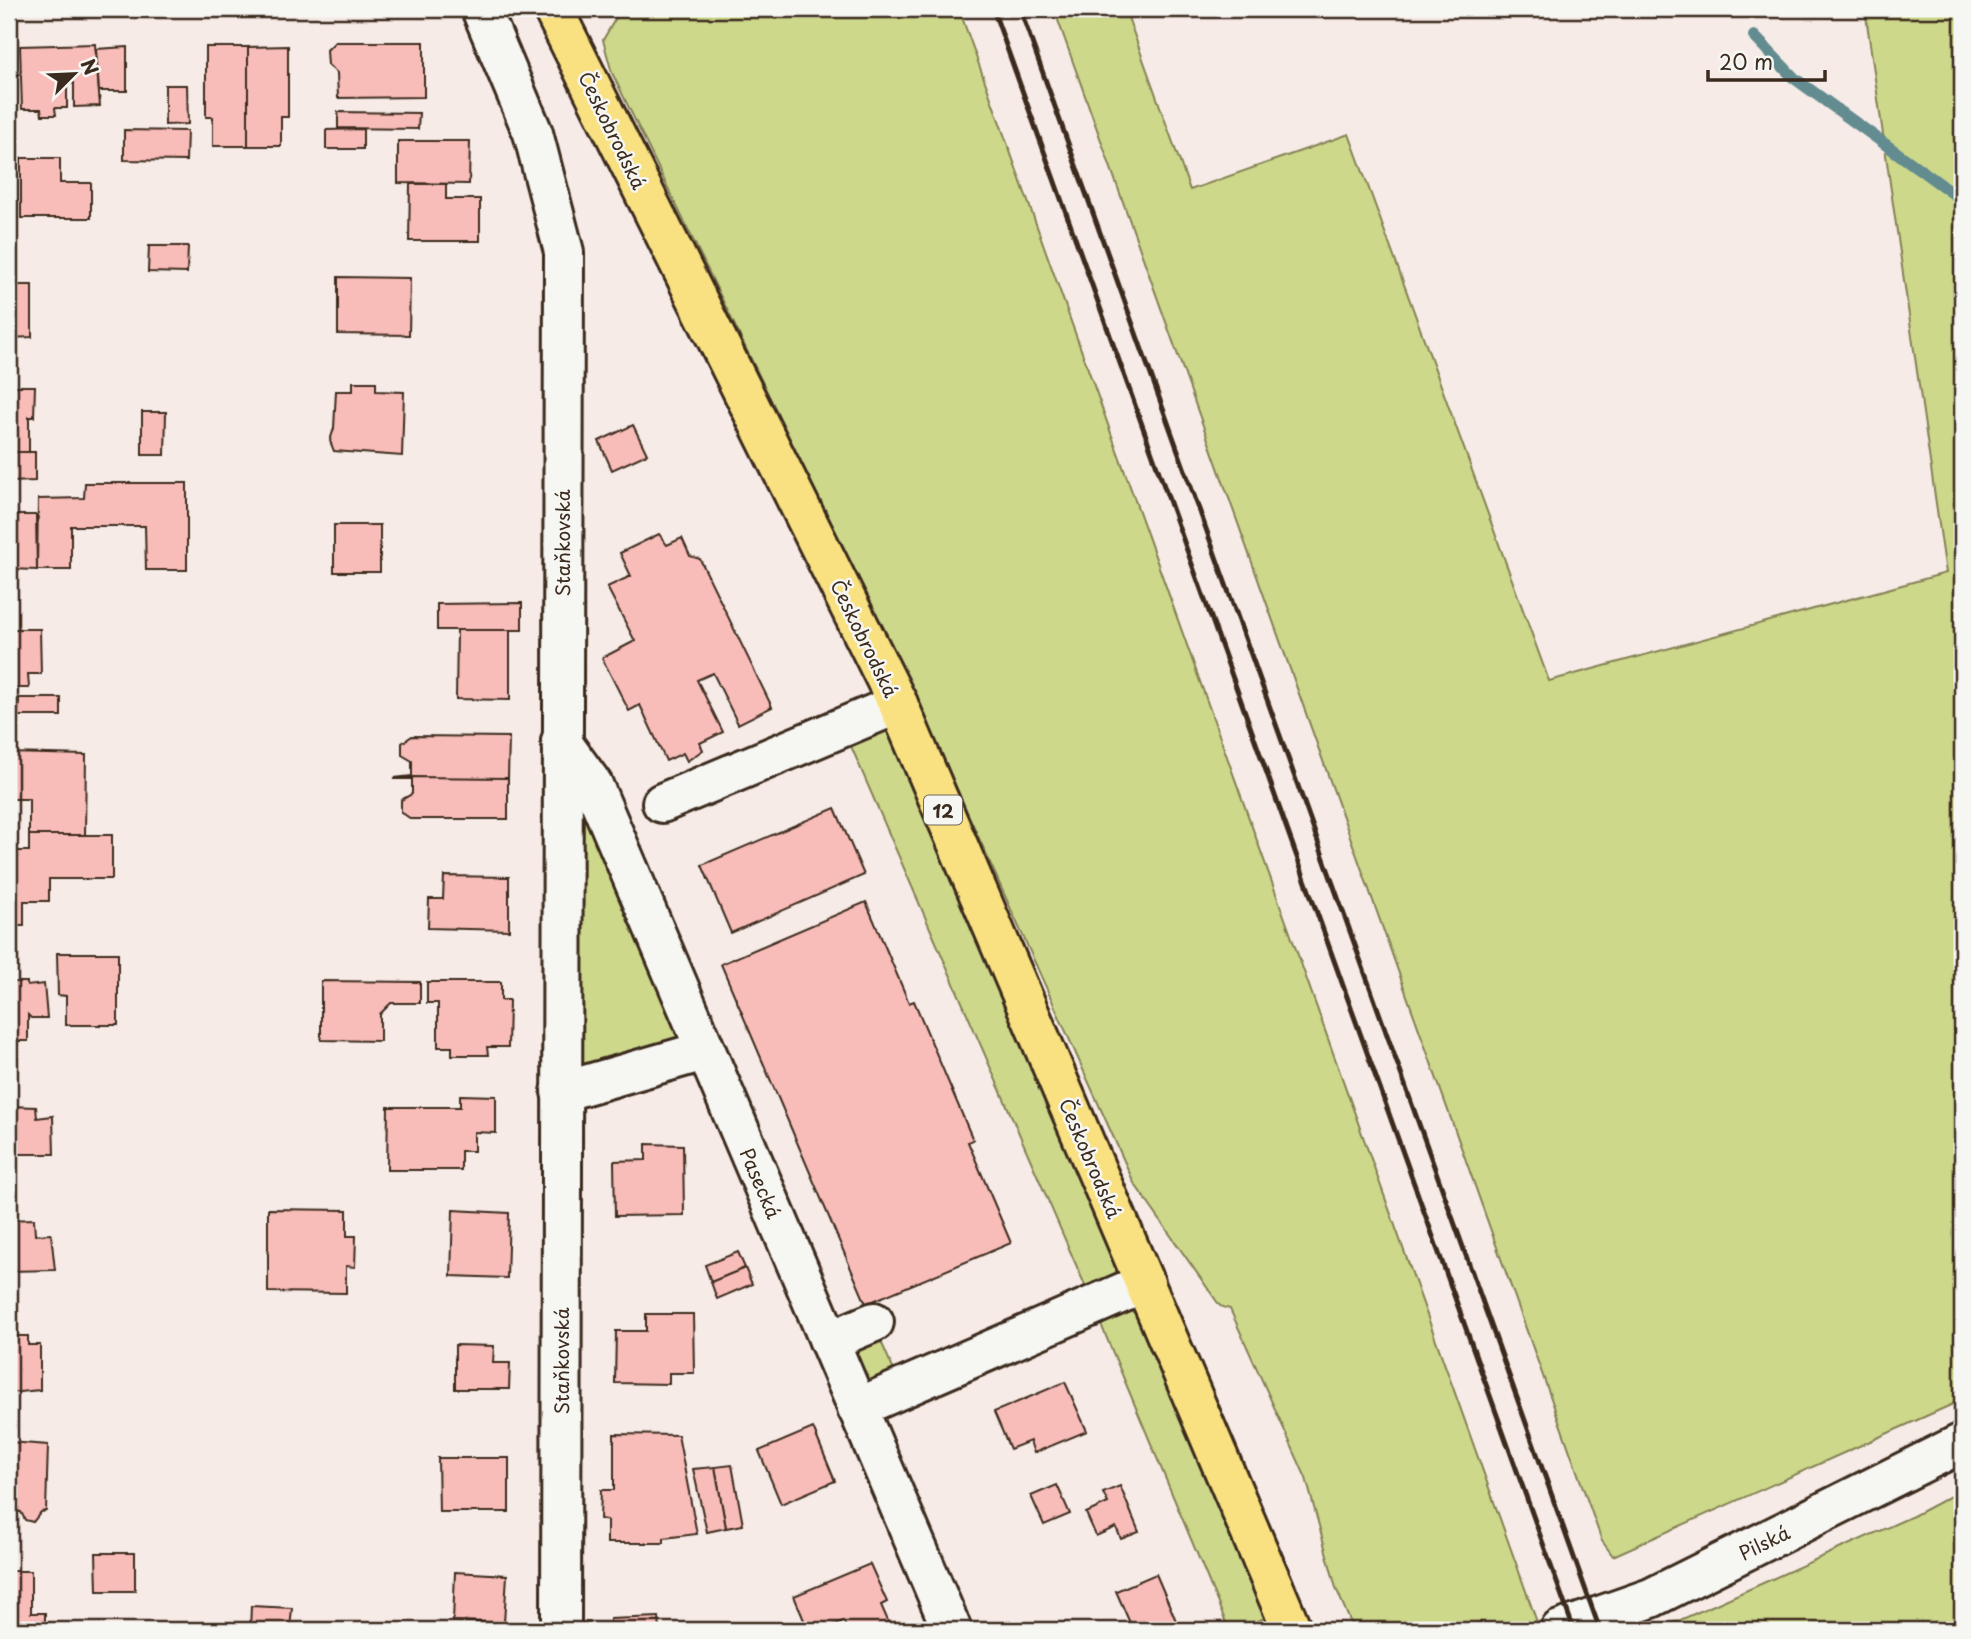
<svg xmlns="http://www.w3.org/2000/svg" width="1971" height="1639" font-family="'Playpen Sans',sans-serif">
<rect width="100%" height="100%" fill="#f7ebe7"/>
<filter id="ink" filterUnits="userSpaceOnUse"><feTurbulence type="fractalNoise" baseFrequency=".0143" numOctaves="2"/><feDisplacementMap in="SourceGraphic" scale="14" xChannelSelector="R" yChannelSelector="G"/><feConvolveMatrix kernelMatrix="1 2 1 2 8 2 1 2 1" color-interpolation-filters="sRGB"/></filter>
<g filter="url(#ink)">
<!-- green -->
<g fill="#cdd88b" stroke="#848154" stroke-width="2">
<polygon points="621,9 959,9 1537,1622 1504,1630 1359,1630 1350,1621 1336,1588 1306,1478 1230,1309 1220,1306 1134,1183 916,698 612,73 603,40"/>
<polygon points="1054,9 1125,9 1190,190 1349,134 1549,681 1946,573 1865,9 1962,9 1962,1400 1613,1556 1602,1541"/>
<polygon points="894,711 1135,1278 1090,1297 844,730"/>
<polygon points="569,759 698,1048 566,1085"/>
<polygon points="1139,1285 1281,1611 1237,1630 1229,1630 1095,1310"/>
<polygon points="873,1323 901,1387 858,1406 830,1342"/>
<polygon points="1962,1490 1962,1630 1658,1630 1913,1516"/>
</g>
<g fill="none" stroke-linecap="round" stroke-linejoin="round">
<!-- stream -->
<polyline stroke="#648c90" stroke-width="12" points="1754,36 1794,78 1962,200"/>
</g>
<!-- building -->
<g fill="#f9bdb9" stroke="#3b2a1e" stroke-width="2">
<polygon points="335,42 424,42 424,97 338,98 337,73 328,65 327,50"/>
<polygon points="95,44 100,106 74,107 74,83 67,84 67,108 55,108 56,115 42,115 41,109 22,109 20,46"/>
<polygon points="288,46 288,117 281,117 281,146 248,146 248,47"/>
<polygon points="127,47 127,91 99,91 96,49"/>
<polygon points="206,47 248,47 248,146 213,146 213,117 206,117"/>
<polygon points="165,85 187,85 188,124 165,125"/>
<polygon points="338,112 419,113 418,129 338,128"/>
<polygon points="363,129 363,149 326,149 326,130"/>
<polygon points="124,130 187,131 186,161 124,160"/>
<polygon points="398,141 470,141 469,184 398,183"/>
<polygon points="21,158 60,158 60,183 91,183 91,218 21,218"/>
<polygon points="410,184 446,184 446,199 480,199 480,241 409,241"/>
<polygon points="149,246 188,246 187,273 148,272"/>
<polygon points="338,277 410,278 409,335 338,334"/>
<polygon points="9,285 32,285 32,337 9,338"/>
<polygon points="353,382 376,382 376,391 404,392 402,456 334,451 330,441 334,428 336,391 353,391"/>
<polygon points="9,386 35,386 34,417 29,417 29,452 9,452"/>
<polygon points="142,412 166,412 165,455 142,455"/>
<polygon points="633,425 647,454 612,470 599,441"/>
<polygon points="9,452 35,452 35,481 9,482"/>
<polygon points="85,483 187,483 187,570 146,570 145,526 71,526 71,570 37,570 38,499 84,498"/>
<polygon points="9,515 36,515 37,570 9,569"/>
<rect x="334" y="525" width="46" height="47"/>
<polygon points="659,534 667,545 682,538 690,556 700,559 772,707 738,724 713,673 697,680 723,732 700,743 703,750 687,761 683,753 666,761 640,705 629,711 602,658 635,641 607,587 631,576 620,553"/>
<polygon points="522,603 522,630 437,630 437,604"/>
<polygon points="9,629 40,629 41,674 28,674 29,688 9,688"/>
<polygon points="457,630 510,630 510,700 456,699"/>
<polygon points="19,698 61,698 61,716 18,716"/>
<polygon points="412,736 509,737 508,778 394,778 412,776 412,761 402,755 402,743"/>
<polygon points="9,753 86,755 85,835 29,835 29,799 9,799"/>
<polygon points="413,777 508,778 508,819 411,819 401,812 401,800 412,794 412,779 394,779"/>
<polygon points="835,808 864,875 731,933 702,865"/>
<polygon points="29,835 112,835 112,879 49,879 49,901 24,901 24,926 9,926 9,851 29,851"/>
<polygon points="444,876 509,877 509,930 428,928 429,899 443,899"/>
<polygon points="866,902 909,1003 914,1001 973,1140 968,1142 1011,1243 866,1304 721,964"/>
<polygon points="57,953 118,953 118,1025 66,1025 66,996 58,995"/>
<polygon points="321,981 420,982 420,1003 391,1003 380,1014 380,1041 321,1040"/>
<polygon points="9,982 27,982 27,986 44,984 47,1018 31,1018 28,1015 28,1041 9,1041"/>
<polygon points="427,982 501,982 501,1000 509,1000 508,1047 487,1047 488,1055 452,1055 452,1047 438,1047 438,1003 427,1003"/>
<polygon points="460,1095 496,1096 496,1133 474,1132 474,1151 461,1151 461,1170 387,1170 388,1107 460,1107"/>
<polygon points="9,1106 36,1107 37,1118 53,1116 54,1154 9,1154"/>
<polygon points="646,1144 683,1145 684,1215 615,1216 614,1161 646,1160"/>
<polygon points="268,1209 347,1210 347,1236 356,1236 355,1267 346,1266 346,1293 268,1292"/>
<polygon points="453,1210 509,1213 507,1278 451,1276"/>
<polygon points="34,1219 35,1235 51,1234 55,1270 9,1271 9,1220"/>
<polygon points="738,1252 745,1268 711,1282 705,1265"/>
<polygon points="745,1268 752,1284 717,1299 711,1282"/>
<polygon points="646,1314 693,1314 694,1373 669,1373 669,1384 615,1383 616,1331 646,1331"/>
<polygon points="9,1336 28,1336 28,1345 40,1345 40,1390 9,1393"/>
<polygon points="455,1345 494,1346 493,1363 510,1363 509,1389 455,1389"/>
<polygon points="1065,1382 1087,1431 1034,1453 1030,1441 1010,1449 994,1412"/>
<polygon points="813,1428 835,1481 781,1504 759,1451"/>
<polygon points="614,1434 678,1435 697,1534 664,1538 664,1543 607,1543 607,1520 600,1519 601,1490 614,1490"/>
<polygon points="9,1442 48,1445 46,1511 41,1512 33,1522 25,1520 21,1512 9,1511"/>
<polygon points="438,1458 509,1458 509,1512 439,1512"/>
<polygon points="732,1465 743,1525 726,1528 715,1467"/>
<polygon points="715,1467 726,1528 707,1532 693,1469"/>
<polygon points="1057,1485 1070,1514 1044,1525 1031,1496"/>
<polygon points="1120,1486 1139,1532 1121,1539 1116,1527 1096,1536 1086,1513 1108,1503 1103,1493"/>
<polygon points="96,1553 135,1553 135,1591 97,1591"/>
<polygon points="870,1564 887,1602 881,1605 892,1630 848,1630 843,1621 822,1630 808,1630 794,1596"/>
<polygon points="9,1571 31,1571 31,1613 45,1613 45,1630 9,1630"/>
<polygon points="455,1572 507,1575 504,1623 453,1621"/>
<polygon points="1156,1574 1180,1630 1133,1630 1116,1591"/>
<polygon points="251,1606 292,1608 290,1630 250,1630"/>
<polygon points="659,1617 660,1630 610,1630 610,1619"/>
</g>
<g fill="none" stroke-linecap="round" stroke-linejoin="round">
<defs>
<g id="minor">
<polyline points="481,9 533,133 564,252 561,1630"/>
<polyline points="561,741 593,785 952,1630"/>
<polyline points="662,803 898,704"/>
<polyline points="561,1092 704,1051"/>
<polyline points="829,1341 874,1322"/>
<polyline points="857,1408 1145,1283"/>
<polyline points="1560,1630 1651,1598 1962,1443"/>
</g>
<polyline id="major" points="553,9 898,704 1292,1630"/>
</defs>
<!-- minor casing -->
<use href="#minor" stroke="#3b2a1e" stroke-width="44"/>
<!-- major casing -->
<use href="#major" stroke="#3b2a1e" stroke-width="44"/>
<!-- minor -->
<use href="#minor" stroke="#f6f6f2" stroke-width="38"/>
<!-- major -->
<use href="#major" stroke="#f9e181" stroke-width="38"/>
<!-- rail -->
<g stroke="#3b2a1e" stroke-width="5">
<polyline points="993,9 1574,1630"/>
<polyline points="1020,9 1600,1630"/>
</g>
</g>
</g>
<g text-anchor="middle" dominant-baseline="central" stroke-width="5" stroke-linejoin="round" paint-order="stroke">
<!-- shield labels -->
<rect fill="#f6f6f2" stroke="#73675e" stroke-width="2" x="924" y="795.5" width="38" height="29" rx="5"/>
<g font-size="18" font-weight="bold" fill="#3b2a1e">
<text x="943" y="810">12</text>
</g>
<!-- street labels -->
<g font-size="19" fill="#3b2a1e" stroke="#f6f6f2">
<text transform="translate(613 130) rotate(64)">Českobrodská</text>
<text transform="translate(562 543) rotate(-90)">Staňkovská</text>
<text transform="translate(865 638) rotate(64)">Českobrodská</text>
<text transform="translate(1091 1158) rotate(67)">Českobrodská</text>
<text transform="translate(761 1183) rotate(67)">Pasecká</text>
<text transform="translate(561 1361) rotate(-90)">Staňkovská</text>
<text transform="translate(1764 1542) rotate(-26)">Pilská</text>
</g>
</g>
<!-- margin -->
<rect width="1971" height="1639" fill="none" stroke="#f6f6f2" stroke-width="35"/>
<rect x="18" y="18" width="1936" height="1604" fill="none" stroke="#3b2a1e" stroke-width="2.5" filter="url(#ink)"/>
<!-- north arrow -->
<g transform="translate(74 74) rotate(66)" stroke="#f6f6f2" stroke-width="5" paint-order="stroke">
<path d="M0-5L12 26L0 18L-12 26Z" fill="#3b2a1e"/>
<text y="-10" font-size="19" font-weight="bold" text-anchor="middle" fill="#3b2a1e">N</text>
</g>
<!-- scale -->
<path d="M1708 70v10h117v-10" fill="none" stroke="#3b2a1e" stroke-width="3.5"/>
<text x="1719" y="70" font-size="21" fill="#3b2a1e" stroke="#f6f6f2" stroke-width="5" paint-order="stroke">20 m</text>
</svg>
